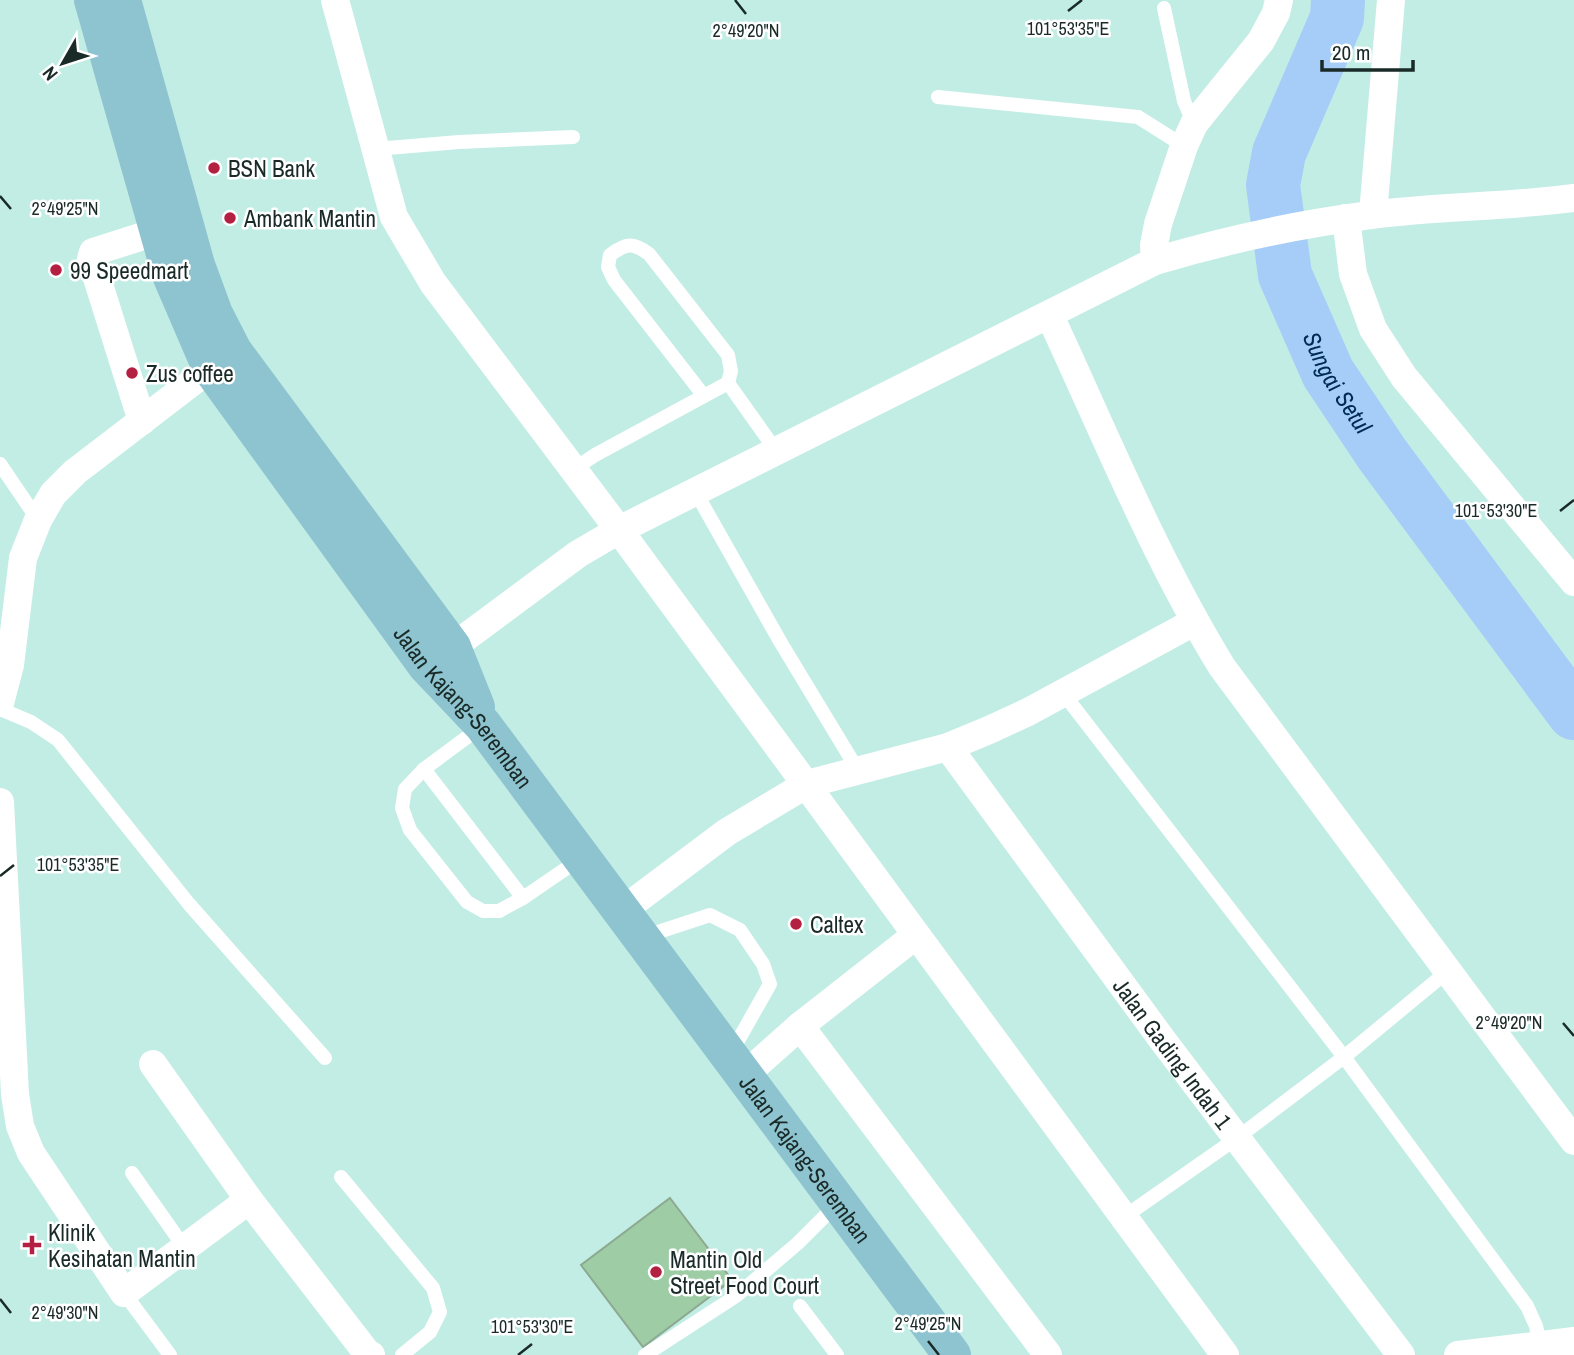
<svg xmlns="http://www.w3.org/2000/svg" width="1574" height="1355" font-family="'Archivo Narrow',sans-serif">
<rect width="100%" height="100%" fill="#c2ede5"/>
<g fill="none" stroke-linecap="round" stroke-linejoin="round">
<!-- river -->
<path stroke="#a5cdf8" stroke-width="54" id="s1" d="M 1338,0 L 1337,18 L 1279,153 L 1273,185 L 1285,275 L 1328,373 L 1382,454 L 1574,713"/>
</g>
<!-- building -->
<polygon fill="#9dcca5" stroke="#8da991" stroke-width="2" points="670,1198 732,1280 643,1347 581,1265"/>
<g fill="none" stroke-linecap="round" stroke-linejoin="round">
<!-- service -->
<g stroke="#fff" stroke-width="14">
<polyline points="1164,8 1184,101 1194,124"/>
<polyline points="938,97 1138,117 1184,146"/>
<polyline points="376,149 459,142 573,137"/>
<path d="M 704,396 L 614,280 L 608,267 L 610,255 C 626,243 633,242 649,254 L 728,355 L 731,371 L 728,383 L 777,452"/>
<polyline points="0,464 38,520"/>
<polyline points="574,469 595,455 728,383"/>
<polyline points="695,491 781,643 859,772"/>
<polyline points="1063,693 1344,1057 1527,1306 1536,1326 1540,1344"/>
<polyline points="0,709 31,722 58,740 189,904 325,1058"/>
<polyline points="482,726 424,769 405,789 402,808 410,830 467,902 483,911 499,911 523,898 580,859"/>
<polyline points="424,769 523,898"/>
<polyline points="643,937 710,915 740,930 763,964 770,984 731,1053"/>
<polyline points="132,1173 184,1247"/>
<polyline points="341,1177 433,1288 440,1312 430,1332 402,1355"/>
<polyline points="1124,1217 1237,1138 1344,1057 1448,971"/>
<polyline points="124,1293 170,1355"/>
<polyline points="800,1306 837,1355"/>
<polyline points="645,1355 736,1296 798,1243 838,1203"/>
</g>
<!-- minor -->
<g stroke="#fff" stroke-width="28">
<polyline points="335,0 394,217 433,283 619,530 1225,1355"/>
<polyline points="1373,214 1391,0"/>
<polyline points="1346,218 1353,274 1373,329 1404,377 1574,582"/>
<polyline points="1155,261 1154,245 1158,224 1184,146 1194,124 1261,41 1276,13 1279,0"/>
<path d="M 1050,316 C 1105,434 1154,556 1222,667 L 1574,1141"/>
<polyline points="142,421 91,259 93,252 159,231"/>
<path d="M 438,658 L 578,554 L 619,530 L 1155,261 C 1226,240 1298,224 1371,215 C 1438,206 1507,207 1574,198"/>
<polyline points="0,703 10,665 23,558 38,520 53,494 75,472 225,357"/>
<path id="s2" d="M 948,747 L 1161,1038 L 1401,1355"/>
<polyline points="0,802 15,1094 20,1126 31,1153 124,1293 249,1200 153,1064"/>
<polyline points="623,910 727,832 807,784 948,747 989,730 1028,712 1194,622"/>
<polyline points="916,935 800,1026 1048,1355"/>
<polyline points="745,1075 800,1026"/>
<polyline points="249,1200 367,1353 371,1355"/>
<polyline points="1458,1355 1574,1341"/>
</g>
<!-- primary -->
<g stroke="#8ec3d0" stroke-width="38">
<path id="s3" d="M 93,0 L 171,275 L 211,368 L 427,666 L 483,725 L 952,1355"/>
<polyline points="122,0 196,265 214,314 233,351 452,647 476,707"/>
</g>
</g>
<!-- ticks -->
<path fill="none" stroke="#192a27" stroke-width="2.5" d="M 735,0 L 746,14M 1068,11 L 1082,0M 0,196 L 11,209M 1560,511 L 1574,500M 0,876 L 14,865M 1563,1023 L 1574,1036M 0,1299 L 11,1313M 928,1341 L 939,1355M 518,1355 L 532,1344"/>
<!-- markers -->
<g fill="#b32041" stroke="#fff" stroke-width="2.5">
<circle cx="214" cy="168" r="7"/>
<circle cx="230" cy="218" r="7"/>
<circle cx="56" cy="270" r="7"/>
<circle cx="132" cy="373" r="7"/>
<circle cx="796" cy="924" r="7"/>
<path d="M28.5 1234.5h7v7h7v7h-7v7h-7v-7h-7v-7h7z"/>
<circle cx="656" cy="1272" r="7"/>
</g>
<g text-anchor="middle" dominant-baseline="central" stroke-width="5" stroke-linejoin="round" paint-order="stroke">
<!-- poi labels -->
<g font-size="23" fill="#192a27" stroke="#fff" text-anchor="start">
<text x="228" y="168">BSN Bank</text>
<text x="244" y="218">Ambank Mantin</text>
<text x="70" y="270">99 Speedmart</text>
<text x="146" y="373">Zus coffee</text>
<text x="810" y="924">Caltex</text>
<text x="48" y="1232">Klinik<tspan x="48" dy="26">Kesihatan Mantin</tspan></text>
<text x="670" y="1259">Mantin Old<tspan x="670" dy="26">Street Food Court</tspan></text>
</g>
<!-- street labels -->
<g font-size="23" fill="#192a27" stroke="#fff">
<text stroke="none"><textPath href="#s3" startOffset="810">Jalan Kajang-Seremban</textPath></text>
<text stroke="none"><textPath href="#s2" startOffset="380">Jalan Gading Indah 1</textPath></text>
<text stroke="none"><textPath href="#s3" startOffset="1377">Jalan Kajang-Seremban</textPath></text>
</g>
<!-- water labels -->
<g font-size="24" font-style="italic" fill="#002a50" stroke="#fff">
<text stroke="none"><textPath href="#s1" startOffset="408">Sungai Setul</textPath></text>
</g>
</g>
<g font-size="18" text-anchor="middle" fill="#192a27" stroke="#fff" stroke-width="5" stroke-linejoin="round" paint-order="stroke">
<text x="1068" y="35">101°53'35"E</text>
<text x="746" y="37">2°49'20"N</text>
<text x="65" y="215">2°49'25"N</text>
<text x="1496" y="517">101°53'30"E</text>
<text x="78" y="871">101°53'35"E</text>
<text x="1509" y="1029">2°49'20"N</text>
<text x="65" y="1319">2°49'30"N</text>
<text x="928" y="1330">2°49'25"N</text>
<text x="532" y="1333">101°53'30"E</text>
</g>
<!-- north arrow -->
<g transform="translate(63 63) rotate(231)" stroke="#ffffff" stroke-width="5" paint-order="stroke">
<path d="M0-5L12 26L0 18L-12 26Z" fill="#192a27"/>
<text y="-10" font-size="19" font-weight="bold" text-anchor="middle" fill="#192a27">N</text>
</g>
<!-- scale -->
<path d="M1322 60v10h91v-10" fill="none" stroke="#192a27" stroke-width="3.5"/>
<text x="1332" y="60" font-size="21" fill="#192a27" stroke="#ffffff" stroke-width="5" paint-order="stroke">20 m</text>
</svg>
